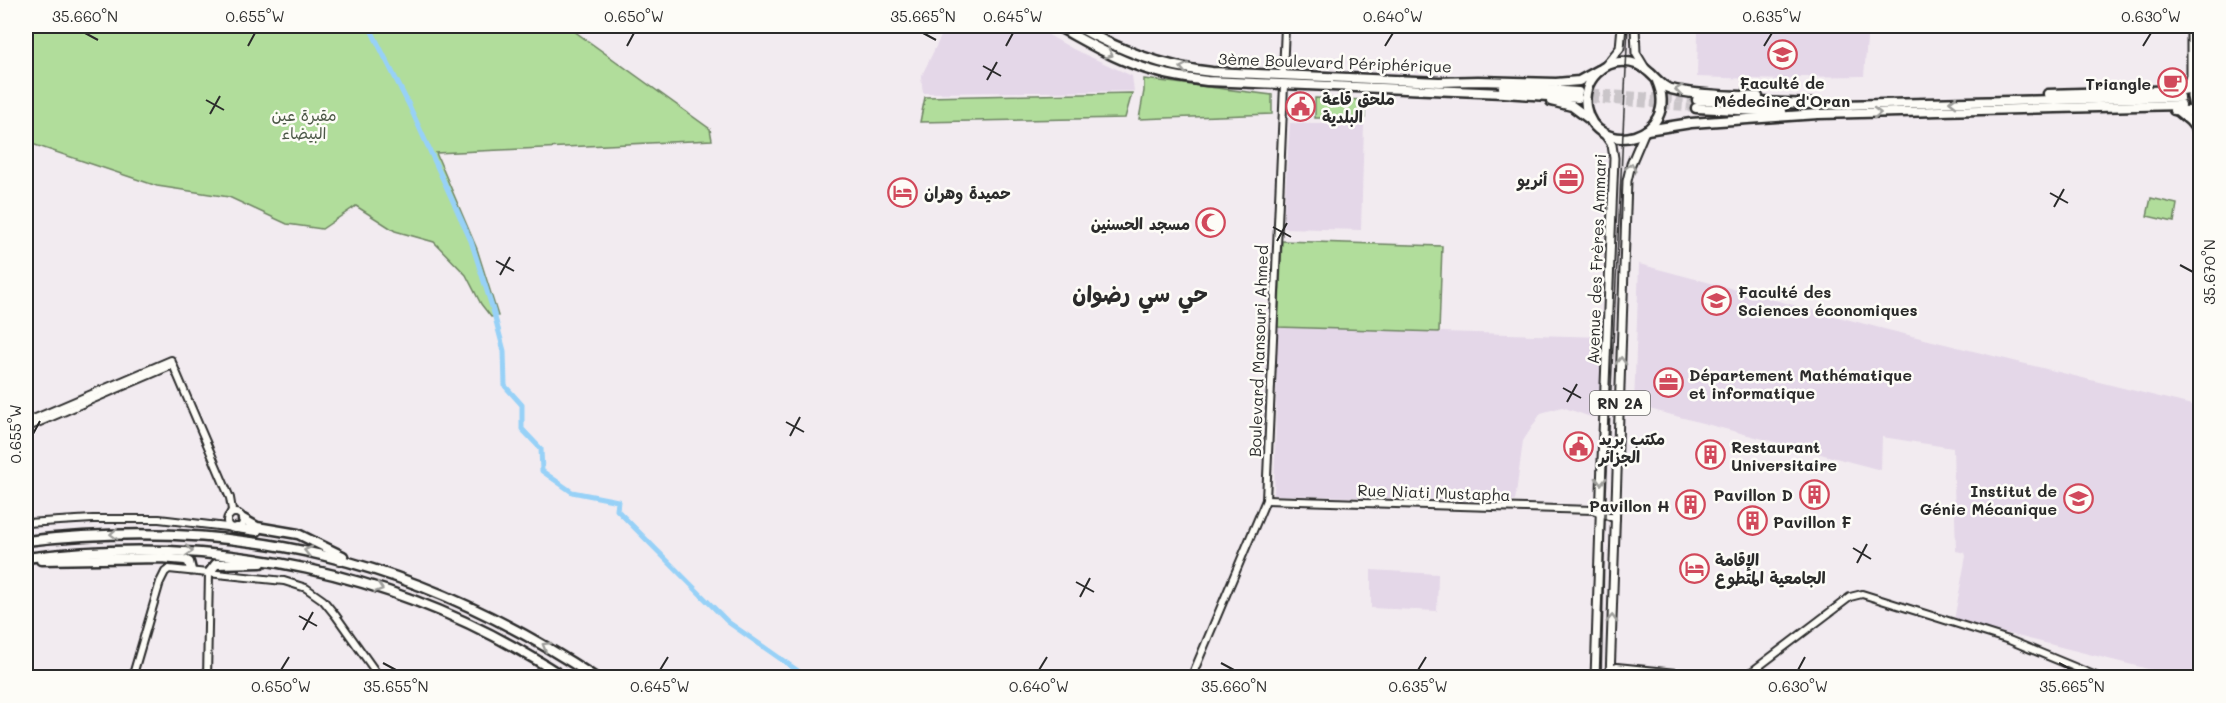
<svg xmlns="http://www.w3.org/2000/svg" width="2226" height="703" font-family="Mali,'Playpen Sans Arabic',sans-serif">
<rect width="100%" height="100%" fill="#f2ebf0"/>
<filter id="ink" filterUnits="userSpaceOnUse"><feTurbulence type="fractalNoise" baseFrequency=".0167" numOctaves="2"/><feDisplacementMap in="SourceGraphic" scale="12" xChannelSelector="R" yChannelSelector="G"/><feConvolveMatrix kernelMatrix="1 2 1 2 8 2 1 2 1" color-interpolation-filters="sRGB"/></filter>
<g filter="url(#ink)">
<!-- built -->
<g fill="#e4d7e8">
<polygon points="946,26 1033,26 1073,49 1132,76 1134,91 923,93 921,77"/>
<polygon points="1693,26 1868,26 1864,76 1798,77 1782,80 1697,77 1698,32"/>
<polygon points="1290,123 1364,125 1361,230 1283,228"/>
<polygon points="1639,264 1880,328 2200,407 2200,677 2180,677 1954,620 1966,556 1965,553 1956,551 1953,448 1882,437 1881,470 1634,405"/>
<polygon points="1278,327 1602,337 1600,417 1591,417 1562,407 1541,413 1523,441 1515,501 1274,495"/>
<polygon points="1371,570 1438,574 1437,611 1371,608"/>
</g>
<!-- green -->
<g fill="#b1dd9b" stroke="#6e8463" stroke-width="1.5">
<polygon points="26,26 567,26 710,129 712,140 436,153 477,249 498,316 491,317 481,304 466,275 434,242 395,231 356,206 322,229 287,224 229,197 157,186 26,142"/>
<polygon points="1144,79 1272,95 1272,114 1139,119 1144,91"/>
<polygon points="1132,93 1125,118 920,122 925,97"/>
<polygon points="1315,98 1365,100 1365,118 1315,118"/>
<polygon points="2151,198 2177,204 2174,222 2147,216"/>
<polygon points="1282,241 1442,246 1439,332 1278,327"/>
</g>
<g fill="none" stroke-linecap="round" stroke-linejoin="round">
<!-- canal -->
<polyline stroke="#97d1f7" stroke-width="5" points="369,26 409,105 471,241 493,310 504,351 505,386 522,405 522,429 541,449 542,471 572,492 618,501 617,510 728,622 808,678"/>
<!-- highway-tunnel -->
<g stroke="#cac5c9" stroke-width="8" stroke-dasharray="8 4" stroke-linecap="butt">
<polyline points="1580,92 1697,100"/>
<polyline points="2180,97 2200,96"/>
<polyline points="1579,98 1696,108"/>
<polyline points="2181,105 2200,104"/>
</g>
<defs>
<g id="secondary">
<polyline points="1283,75 1285,26"/>
<polyline points="26,422 171,360 230,498 232,510 229,516"/>
<polyline points="26,428 173,365"/>
<polyline points="1266,500 1593,510 1616,519"/>
<circle cx="235" cy="521" r="8"/>
<polyline points="26,523 93,519 159,519 235,528"/>
<polyline points="132,678 160,582 165,572 169,569 284,581 306,588 323,600 336,616 380,678"/>
<polyline points="207,678 209,573"/>
<polyline points="1191,678 1266,500 1284,85"/>
<polyline points="1599,678 1610,670 1617,667 1725,678"/>
<polyline points="1731,678 1750,673 1850,597 1862,594 2009,640 2101,678"/>
</g>
<g id="primary">
<polyline points="1635,26 1636,53 1645,68"/>
<polyline points="2191,26 2191,97 2197,124 2200,160"/>
<polyline points="2197,26 2200,68"/>
<polyline points="1606,65 1620,48 1622,26"/>
<polyline points="1595,678 1602,460 1614,158 1612,145 1603,132"/>
<polyline points="1610,678 1627,181 1631,164 1645,131"/>
</g>
<g id="highway">
<path d="M 1057,26 C 1083,40 1109,56 1138,66 C 1160,74 1183,78 1207,81 L 1504,93 L 1578,98"/>
<path d="M 1076,26 C 1119,50 1162,67 1212,72 L 1439,82 L 1478,81 L 1556,83 L 1579,81 L 1599,70"/>
<path d="M 1657,81 C 1682,139 1596,161 1586,107 C 1584,94 1588,82 1597,73 C 1611,58 1635,58 1650,73 C 1657,79 1662,87 1671,89 C 1699,96 1730,95 1758,97"/>
<polyline points="1503,87 1578,92"/>
<polyline points="2182,90 2192,77"/>
<polyline points="2048,94 2182,90 2200,87"/>
<polyline points="1697,100 1842,105 2180,97"/>
<polyline points="1551,101 1572,106 1588,118"/>
<polyline points="1696,108 1782,112"/>
<polyline points="2174,110 2200,112"/>
<polyline points="2178,111 2190,121 2198,131"/>
<polyline points="1647,130 1691,123 1818,114 2181,105"/>
<polyline points="243,519 257,527 298,534 343,556"/>
<polyline points="237,528 257,531"/>
<path d="M 26,541 C 240,516 416,559 596,678"/>
<path d="M 26,558 C 216,533 404,571 565,678"/>
<polyline points="41,560 161,558 185,560 189,562 191,570"/>
<polyline points="209,573 216,564 261,563"/>
</g>
</defs>
<!-- secondary casing -->
<use href="#secondary" stroke="#2b2b2b" stroke-width="10"/>
<!-- primary casing -->
<use href="#primary" stroke="#2b2b2b" stroke-width="11"/>
<!-- highway casing -->
<use href="#highway" stroke="#2b2b2b" stroke-width="13"/>
<!-- secondary -->
<use href="#secondary" stroke="#fdfcf7" stroke-width="6"/>
<!-- primary -->
<use href="#primary" stroke="#fdfcf7" stroke-width="7"/>
<!-- highway -->
<use href="#highway" stroke="#fdfcf7" stroke-width="8"/>
<!-- tram -->
<polyline stroke="#2b2b2b" stroke-width="1.5" points="1601,678 1605,516 1628,26"/>
</g>
<!-- one-way arrows -->
<defs><path id="oneway-chevron" d="M-2-3.5L2.5 0L-2 3.5" fill="none" stroke-width="1.6" stroke-linecap="round" stroke-linejoin="round" transform="scale(1.5)"/></defs>
<g stroke="#9e9e9b">
<use href="#oneway-chevron" transform="translate(1109 54) rotate(24)"/>
<use href="#oneway-chevron" transform="translate(1184 68) rotate(-168)"/>
<use href="#oneway-chevron" transform="translate(1679 90) rotate(-172)"/>
<use href="#oneway-chevron" transform="translate(1953 102) rotate(180)"/>
<use href="#oneway-chevron" transform="translate(1877 113) rotate(-1)"/>
<use href="#oneway-chevron" transform="translate(1631 167) rotate(-76)"/>
<use href="#oneway-chevron" transform="translate(1621 361) rotate(-88)"/>
<use href="#oneway-chevron" transform="translate(1601 481) rotate(91)"/>
<use href="#oneway-chevron" transform="translate(114 534) rotate(178)"/>
<use href="#oneway-chevron" transform="translate(189 551) rotate(3)"/>
<use href="#oneway-chevron" transform="translate(308 551) rotate(-167)"/>
<use href="#oneway-chevron" transform="translate(379 588) rotate(18)"/>
<use href="#oneway-chevron" transform="translate(1612 619) rotate(-88)"/>
<use href="#oneway-chevron" transform="translate(546 646) rotate(-149)"/>
</g>
</g>
<!-- ticks -->
<path fill="none" stroke="#2b2b2b" stroke-width="2" d="M 85,33 L 98,40M 923,33 L 936,40M 248,46 L 255,33M 627,46 L 634,33M 1006,46 L 1013,33M 1385,46 L 1393,33M 1764,46 L 1772,33M 2143,46 L 2151,33M 983,66 L 1001,76M 987,80 L 997,62M 206,100 L 224,110M 210,114 L 220,96M 2050,193 L 2068,203M 2054,207 L 2064,189M 1273,227 L 1291,237M 1277,241 L 1287,223M 496,261 L 514,271M 2180,265 L 2193,272M 500,275 L 510,257M 1563,388 L 1581,398M 1567,402 L 1577,384M 786,422 L 804,432M 33,434 L 40,421M 790,436 L 800,417M 1853,548 L 1871,559M 1857,563 L 1867,544M 1076,582 L 1094,592M 1080,597 L 1090,578M 299,616 L 317,626M 303,630 L 313,612M 383,663 L 396,670M 1221,663 L 1234,670M 2059,663 L 2072,670M 281,670 L 289,657M 660,670 L 668,657M 1039,670 L 1047,657M 1418,670 L 1426,657M 1798,670 L 1805,657"/>
<!-- icons -->
<defs>
<symbol id="university-ring" viewBox="-11 -11 22 22"><circle r="9.5" fill="#fdfcf7" stroke="#d1495b" stroke-width="1.5"/><path d="M0-5L7-2L0 1L-7-2ZM-4 1L0 2.5L4 1V4Q0 6-4 4Z" fill="#d1495b"/></symbol>
<symbol id="cafe-ring" viewBox="-11 -11 22 22"><circle r="9.5" fill="#fdfcf7" stroke="#d1495b" stroke-width="1.5"/><path d="M-5.5-4.5H6V0H3Q3 3.5 0 3.5H-2.5Q-5.5 3.5-5.5 0ZM3-3.2v2h1.7v-2ZM-6 4.5H4V6H-6Z" fill="#d1495b"/></symbol>
<symbol id="civic-ring" viewBox="-11 -11 22 22"><circle r="9.5" fill="#fdfcf7" stroke="#d1495b" stroke-width="1.5"/><path d="M-.6-6.5H3V-4.5H.6V-3L4-1V1h2V6H-6V1h2V-1L-.6-3ZM-1.2 2.5V6h2.4V2.5Z" fill="#d1495b"/></symbol>
<symbol id="office-ring" viewBox="-11 -11 22 22"><circle r="9.5" fill="#fdfcf7" stroke="#d1495b" stroke-width="1.5"/><path d="M-6-3h4V-5.5h4V-3h4V5H-6ZM-1-4.5V-3h2v-1.5ZM-6 0V1H6V0Z" fill="#d1495b"/></symbol>
<symbol id="hotel-ring" viewBox="-11 -11 22 22"><circle r="9.5" fill="#fdfcf7" stroke="#d1495b" stroke-width="1.5"/><path d="M-6-4.5h1.5V1H6V5H4.5V3h-9V5H-6ZM-4 0a1.8 1.8 0 1 1 3.6 0ZM.5 0V-2.5h3Q6-2.5 6 0Z" fill="#d1495b"/></symbol>
<symbol id="mosque-ring" viewBox="-11 -11 22 22"><circle r="9.5" fill="#fdfcf7" stroke="#d1495b" stroke-width="1.5"/><path d="M3.5-4.9A6 6 0 1 0 3.5 4.9A5 5 0 1 1 3.5-4.9Z" fill="#d1495b"/></symbol>
<symbol id="building-ring" viewBox="-11 -11 22 22"><circle r="9.5" fill="#fdfcf7" stroke="#d1495b" stroke-width="1.5"/><path d="M-4-6H4V6H1V3H-1V6H-4ZM-2.5-4.3h1.7v1.8h-1.7ZM.8-4.3h1.7v1.8H.8ZM-2.5-1h1.7V.8h-1.7ZM.8-1h1.7V.8H.8Z" fill="#d1495b"/></symbol>
</defs>
<g fill-rule="evenodd">
<use href="#university-ring" x="1766" y="38" width="33" height="33"/>
<use href="#cafe-ring" x="2156" y="66" width="33" height="33"/>
<use href="#civic-ring" x="1284" y="90" width="33" height="33"/>
<use href="#office-ring" x="1552" y="162" width="33" height="33"/>
<use href="#hotel-ring" x="886" y="176" width="33" height="33"/>
<use href="#mosque-ring" x="1194" y="206" width="33" height="33"/>
<use href="#university-ring" x="1700" y="284" width="33" height="33"/>
<use href="#office-ring" x="1652" y="366" width="33" height="33"/>
<use href="#civic-ring" x="1562" y="430" width="33" height="33"/>
<use href="#building-ring" x="1694" y="438" width="33" height="33"/>
<use href="#building-ring" x="1798" y="478" width="33" height="33"/>
<use href="#university-ring" x="2062" y="482" width="33" height="33"/>
<use href="#building-ring" x="1674" y="488" width="33" height="33"/>
<use href="#building-ring" x="1736" y="504" width="33" height="33"/>
<use href="#hotel-ring" x="1678" y="552" width="33" height="33"/>
</g>
<g text-anchor="middle" dominant-baseline="central" stroke-width="5" stroke-linejoin="round" paint-order="stroke">
<!-- shield labels -->
<rect fill="#fdfcf7" stroke="#6a6a68" stroke-width="1.5" x="1590" y="391" width="60" height="24" rx="4.5"/>
<g font-size="15" font-weight="bold" fill="#2b2b2b">
<text x="1620" y="403">RN 2A</text>
</g>
<!-- street labels -->
<g font-size="16" fill="#2b2b2b" stroke="#fdfcf7">
<text transform="translate(1335 62) rotate(2)">3ème Boulevard Périphérique</text>
<text transform="translate(1596 259) rotate(-88)">Avenue des Frères Ammari</text>
<text transform="translate(1258 351) rotate(-88)">Boulevard Mansouri Ahmed</text>
<text transform="translate(1434 492) rotate(2)">Rue Niati Mustapha</text>
</g>
<!-- poi labels -->
<g font-size="16" font-weight="bold" fill="#2b2b2b" stroke="#fdfcf7" text-anchor="start">
<text x="1782" y="82" text-anchor="middle">Faculté de<tspan x="1782" dy="18">Médecine d'Oran</tspan></text>
<text x="2151" y="83" text-anchor="end">Triangle</text>
<text x="1322" y="98">ملحق قاعة<tspan x="1322" dy="18">البلدية</tspan></text>
<text x="1547" y="179" text-anchor="end">أنريو</text>
<text x="924" y="192">حميدة وهران</text>
<text x="1190" y="223" text-anchor="end">مسجد الحسنين</text>
<text x="1738" y="291">Faculté des<tspan x="1738" dy="18">Sciences économiques</tspan></text>
<text x="1689" y="374">Département Mathématique<tspan x="1689" dy="18">et informatique</tspan></text>
<text x="1599" y="438">مكتب بريد<tspan x="1599" dy="18">الجزائر</tspan></text>
<text x="1731" y="446">Restaurant<tspan x="1731" dy="18">Universitaire</tspan></text>
<text x="2057" y="490" text-anchor="end">Institut de<tspan x="2057" dy="18">Génie Mécanique</tspan></text>
<text x="1793" y="494" text-anchor="end">Pavillon D</text>
<text x="1670" y="505" text-anchor="end">Pavillon H</text>
<text x="1773" y="521">Pavillon F</text>
<text x="1715" y="559">الإقامة<tspan x="1715" dy="18">الجامعية المتطوع</tspan></text>
</g>
<!-- park labels -->
<g font-size="16" fill="#4c5847" stroke="#fdfcf7">
<text x="304" y="114">مقبرة عين<tspan x="304" dy="18">البيضاء</tspan></text>
</g>
<!-- district labels -->
<g font-size="22" font-weight="bold" fill="#2b2b2b" stroke="#fdfcf7">
<text x="1140" y="293">حي سي رضوان</text>
</g>
</g>
<!-- margin -->
<rect width="2226" height="703" fill="none" stroke="#fdfcf7" stroke-width="66"/>
<rect x="33" y="33" width="2160" height="637" fill="none" stroke="#2b2b2b" stroke-width="2"/>
<g font-size="15" text-anchor="middle" fill="#2b2b2b">
<text x="85" y="22">35.660°N</text>
<text x="255" y="22">0.655°W</text>
<text x="634" y="22">0.650°W</text>
<text x="923" y="22">35.665°N</text>
<text x="1013" y="22">0.645°W</text>
<text x="1393" y="22">0.640°W</text>
<text x="1772" y="22">0.635°W</text>
<text x="2151" y="22">0.630°W</text>
<text transform="translate(2210 272) rotate(-90)" y="5">35.670°N</text>
<text transform="translate(16 434) rotate(-90)" y="5">0.655°W</text>
<text x="281" y="692">0.650°W</text>
<text x="396" y="692">35.655°N</text>
<text x="660" y="692">0.645°W</text>
<text x="1039" y="692">0.640°W</text>
<text x="1234" y="692">35.660°N</text>
<text x="1418" y="692">0.635°W</text>
<text x="1798" y="692">0.630°W</text>
<text x="2072" y="692">35.665°N</text>
</g>
</svg>
